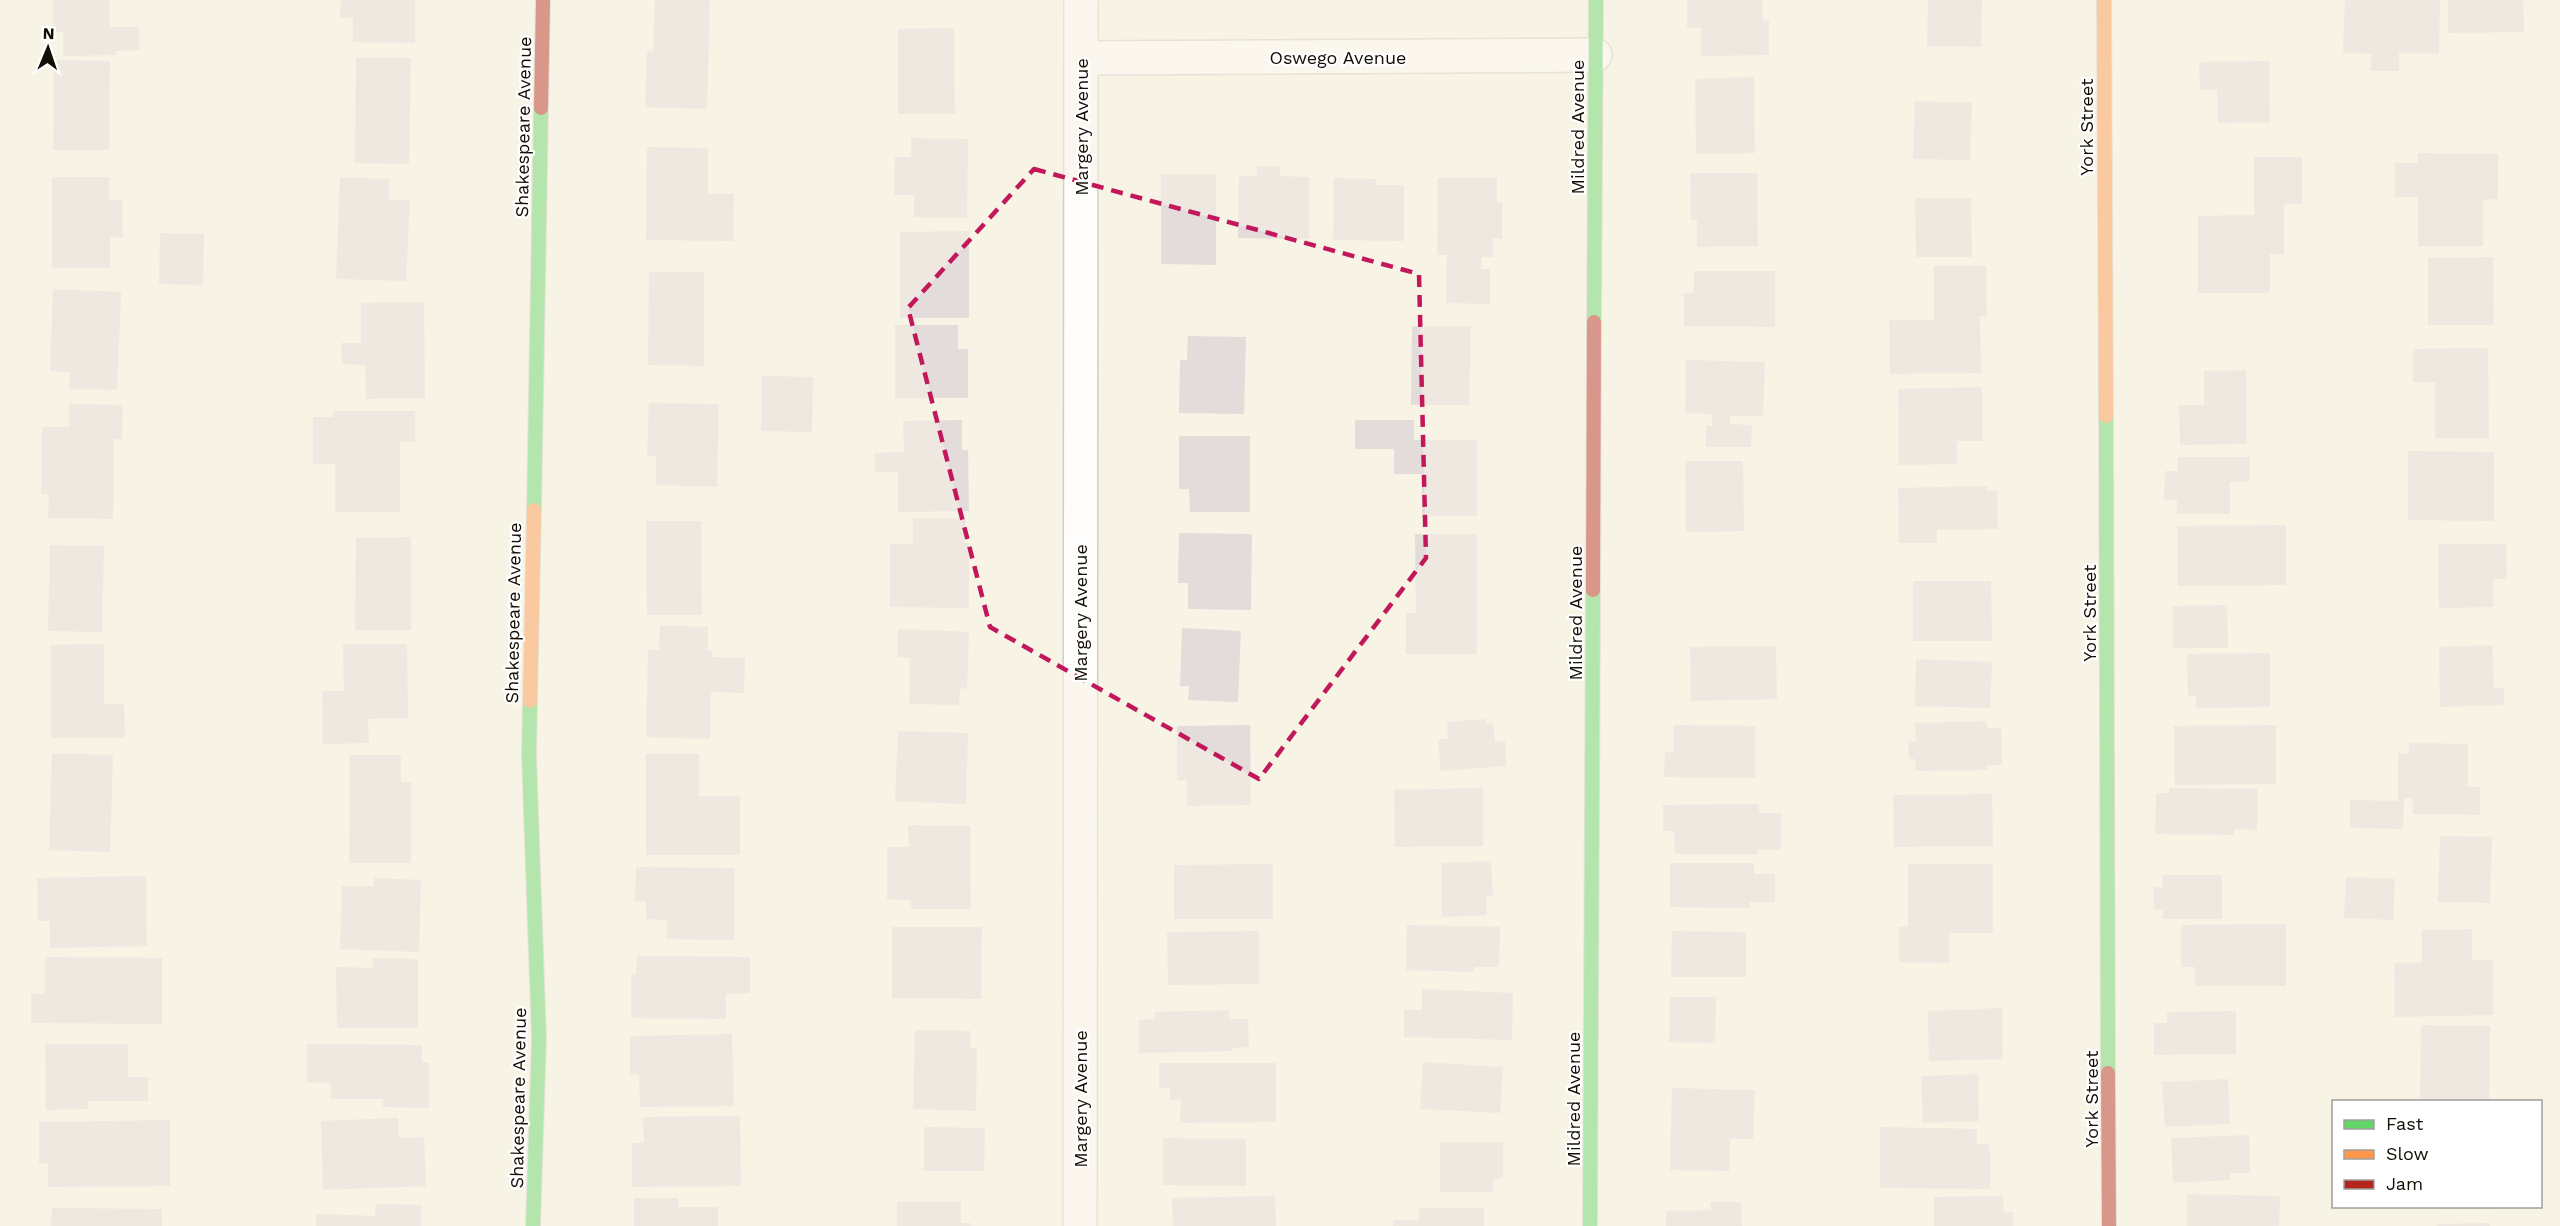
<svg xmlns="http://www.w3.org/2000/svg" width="2560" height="1226" font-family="'Work Sans',sans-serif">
<rect width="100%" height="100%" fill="#f7f3e5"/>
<!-- building -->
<g fill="#e3dcdb">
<polygon points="53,0 109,0 110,27 139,27 139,50 116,51 116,55 63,56 63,32 53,31"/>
<polygon points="341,0 415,0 415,43 353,42 353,18 340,18"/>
<polygon points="655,0 710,0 707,109 645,107 647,51 653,52"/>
<polygon points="1687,0 1762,0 1763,21 1769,20 1769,55 1701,56 1701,28 1687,28"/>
<polygon points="1928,0 1982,0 1981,47 1927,46"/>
<polygon points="2345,0 2440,0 2439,54 2399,53 2399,71 2371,71 2371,54 2343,53"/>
<polygon points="2448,0 2523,0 2524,32 2448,33"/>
<polygon points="954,28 955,114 898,114 898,29"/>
<polygon points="356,58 411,58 409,164 355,163"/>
<polygon points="54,60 110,61 109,150 53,150"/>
<polygon points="2269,61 2270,122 2218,123 2217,90 2200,90 2199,62"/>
<polygon points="1754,77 1755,153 1696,154 1695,79"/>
<polygon points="1915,101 1972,103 1970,160 1913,159"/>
<polygon points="911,138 968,139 967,218 914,217 914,195 894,195 895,157 911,157"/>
<polygon points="647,147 708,148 708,194 734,194 733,241 646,240"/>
<polygon points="2418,153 2498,154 2498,199 2483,200 2483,246 2418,246 2418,197 2395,197 2395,163 2418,163"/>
<polygon points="2254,157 2302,157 2302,204 2284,204 2284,254 2270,254 2270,291 2265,293 2198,293 2198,216 2254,215"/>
<polygon points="1257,166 1280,166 1280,176 1309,177 1309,239 1238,238 1239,176 1257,176"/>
<polygon points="1690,173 1757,173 1758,246 1697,247 1697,220 1691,220"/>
<polygon points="1161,174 1216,174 1216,265 1161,264"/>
<polygon points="52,177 109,177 109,200 122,200 123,238 110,237 110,268 52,268"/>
<polygon points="340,177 389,179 389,200 410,200 406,281 336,279"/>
<polygon points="1334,178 1376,179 1376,185 1404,185 1404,241 1333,240"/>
<polygon points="1438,178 1497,178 1497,202 1502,203 1502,239 1493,238 1493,257 1482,257 1481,269 1490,269 1490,304 1446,303 1447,255 1437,255"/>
<polygon points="1915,198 1971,198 1972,257 1916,257"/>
<polygon points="969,231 969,318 900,318 900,232"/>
<polygon points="160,233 204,234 203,285 159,284"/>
<polygon points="2493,257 2494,325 2428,325 2428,258"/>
<polygon points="1934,266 1986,266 1987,316 1980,316 1981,373 1890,374 1889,320 1934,320"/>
<polygon points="1694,271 1775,271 1775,327 1684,326 1684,293 1694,293"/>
<polygon points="649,272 704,272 704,366 648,365"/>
<polygon points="53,289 121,292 117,390 69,389 70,372 50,371"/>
<polygon points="424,302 425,398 366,399 365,365 342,364 341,343 361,343 361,303"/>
<polygon points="895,325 958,325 958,349 968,349 968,398 895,398"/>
<polygon points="1412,326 1471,326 1469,405 1411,405"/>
<polygon points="1188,336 1246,337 1244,414 1179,413 1180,360 1187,360"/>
<polygon points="2488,348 2489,438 2435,438 2435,382 2413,382 2413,349"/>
<polygon points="1686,360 1765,362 1763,416 1730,416 1730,424 1752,425 1751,447 1706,447 1706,426 1712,426 1712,414 1685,413"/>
<polygon points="2246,370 2247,444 2180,445 2179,405 2204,405 2204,371"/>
<polygon points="762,376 813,377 812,432 761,431"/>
<polygon points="1982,387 1983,441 1957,441 1957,464 1899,465 1898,389"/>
<polygon points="649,403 719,404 717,487 656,485 656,456 647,456"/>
<polygon points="69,404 123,405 122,439 114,439 113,519 48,518 49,494 41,494 42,427 69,427"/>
<polygon points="333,411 415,411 415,442 400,442 400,512 335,512 335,464 313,464 313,417 333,417"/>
<polygon points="962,420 962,450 968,450 969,511 898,512 898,472 875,472 875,453 904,452 903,421"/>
<polygon points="1355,420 1414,420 1414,440 1477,440 1477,516 1422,516 1422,474 1394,474 1394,449 1355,449"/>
<polygon points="1179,436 1250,436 1250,512 1190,512 1189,489 1179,489"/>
<polygon points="2408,451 2494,452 2494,521 2408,520"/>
<polygon points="2178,457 2250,457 2249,482 2230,482 2230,514 2177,514 2177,500 2164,500 2165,471 2178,471"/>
<polygon points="1685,461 1743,461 1744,531 1686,532"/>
<polygon points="1987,486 1987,491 1997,491 1998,529 1937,530 1937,543 1899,543 1898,488"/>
<polygon points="913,518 965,518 965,543 969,543 969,608 890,607 890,544 913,544"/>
<polygon points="646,521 701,521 702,615 647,615"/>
<polygon points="2286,525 2286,585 2178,586 2177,526"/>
<polygon points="1179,533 1252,534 1251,610 1188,609 1188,583 1178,583"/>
<polygon points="1415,534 1477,534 1477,654 1406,654 1406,613 1416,613"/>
<polygon points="411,537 411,630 355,630 356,538"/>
<polygon points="2438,544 2506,544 2507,579 2493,579 2493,607 2439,608"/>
<polygon points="50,545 104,546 102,632 48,631"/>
<polygon points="1913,581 1991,581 1992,641 1913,641"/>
<polygon points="2227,605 2228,648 2173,648 2173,606"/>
<polygon points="660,625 708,627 708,651 712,651 712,657 745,658 744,693 711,692 710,739 646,737 648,650 659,650"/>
<polygon points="1182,628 1241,631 1238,702 1188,700 1189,686 1180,686"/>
<polygon points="898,629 969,632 967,689 960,688 959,705 909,704 910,658 897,657"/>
<polygon points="104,644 104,704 124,704 125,738 51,738 51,645"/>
<polygon points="343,644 407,644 408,718 368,719 369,743 323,744 322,691 344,691"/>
<polygon points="2492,645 2494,688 2504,688 2504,705 2440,707 2439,647"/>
<polygon points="1776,646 1777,699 1691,701 1690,647"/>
<polygon points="2270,653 2270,707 2196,708 2196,696 2188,696 2187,654"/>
<polygon points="1916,659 1992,662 1990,708 1915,706"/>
<polygon points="1485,719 1486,724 1493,723 1495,742 1505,741 1506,766 1441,771 1438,739 1448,739 1447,722"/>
<polygon points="1987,721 1987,728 2001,728 2002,765 1987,765 1987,770 1916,771 1915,759 1909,759 1908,741 1916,741 1915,723"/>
<polygon points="1250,725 1251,805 1187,806 1187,780 1177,781 1177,726"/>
<polygon points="1673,725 1755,726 1755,778 1664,777 1665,752 1674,751"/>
<polygon points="2276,725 2276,784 2175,785 2174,726"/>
<polygon points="898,731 968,733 966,804 895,801"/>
<polygon points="2409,743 2468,744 2468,787 2480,787 2480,815 2413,814 2413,798 2404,799 2403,829 2350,828 2350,800 2398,801 2398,753 2409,754"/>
<polygon points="52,753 113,755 110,852 49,850"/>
<polygon points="646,754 699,754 699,796 740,796 740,855 646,855"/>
<polygon points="350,755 401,755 401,782 411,782 411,863 349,863"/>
<polygon points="1483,788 1483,846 1395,847 1394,790"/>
<polygon points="2169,788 2258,789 2257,830 2234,829 2234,835 2155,834 2156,793 2169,793"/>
<polygon points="1992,794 1993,846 1894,847 1893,795"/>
<polygon points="1759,804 1759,813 1781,813 1781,850 1757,849 1758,854 1675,854 1674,831 1663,831 1663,805"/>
<polygon points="908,825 970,826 971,909 911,909 911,900 887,899 887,847 909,847"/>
<polygon points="2440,836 2492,837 2490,903 2438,902"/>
<polygon points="1491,861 1493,896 1486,896 1487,915 1442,917 1441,863"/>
<polygon points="1670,863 1754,863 1754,874 1775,874 1775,902 1750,902 1750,908 1670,907"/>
<polygon points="1273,864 1273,919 1174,919 1174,865"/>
<polygon points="1908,864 1993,864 1993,933 1949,933 1949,963 1899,962 1899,927 1908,927"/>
<polygon points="636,867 735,868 734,940 667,939 667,920 646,919 646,901 635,901"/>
<polygon points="2162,875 2222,875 2222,919 2163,919 2163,909 2154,910 2153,887 2163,888"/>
<polygon points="146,876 147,946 50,948 50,921 38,921 37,878"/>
<polygon points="2346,877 2395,879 2393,920 2344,918"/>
<polygon points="374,878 421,880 419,952 340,949 342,886 374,886"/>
<polygon points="2286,924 2286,986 2195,986 2195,967 2181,967 2181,925"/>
<polygon points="1407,925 1500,927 1499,967 1475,967 1474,972 1406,970"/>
<polygon points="892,927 982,927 981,999 892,998"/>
<polygon points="2472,929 2472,960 2493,960 2493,1015 2395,1017 2394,963 2422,962 2422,930"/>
<polygon points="1259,931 1259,984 1168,985 1167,932"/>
<polygon points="1672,931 1746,932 1746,977 1671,977"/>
<polygon points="637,956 750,957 750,993 726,994 726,1019 631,1018 631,975 636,975"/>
<polygon points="45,957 162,958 162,1024 31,1023 31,994 45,994"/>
<polygon points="373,958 418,959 418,1028 337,1028 336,967 373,968"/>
<polygon points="1422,989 1513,993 1512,1040 1404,1037 1404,1010 1422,1010"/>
<polygon points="1670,997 1716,997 1715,1043 1669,1042"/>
<polygon points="2002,1008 2003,1059 1929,1061 1928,1011"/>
<polygon points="1229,1010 1229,1019 1248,1019 1249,1047 1232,1048 1232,1051 1139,1053 1139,1020 1155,1019 1155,1012"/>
<polygon points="2236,1011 2236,1054 2154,1055 2154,1023 2167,1023 2167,1012"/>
<polygon points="2421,1025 2490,1026 2489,1102 2420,1102"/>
<polygon points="915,1030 971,1031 970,1048 977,1048 976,1111 913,1109"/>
<polygon points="732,1034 734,1106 640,1107 639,1075 630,1074 630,1036"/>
<polygon points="45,1044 128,1044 128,1077 148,1077 148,1101 88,1101 88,1109 46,1110"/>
<polygon points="307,1044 422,1045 422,1062 429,1063 429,1108 383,1107 383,1099 331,1099 331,1083 307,1082"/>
<polygon points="1423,1062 1503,1067 1500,1113 1420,1109"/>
<polygon points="1159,1063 1276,1063 1276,1122 1180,1123 1181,1099 1170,1100 1170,1088 1159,1088"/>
<polygon points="1978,1074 1979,1121 1923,1123 1921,1076"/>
<polygon points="2228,1079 2230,1124 2165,1127 2162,1082"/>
<polygon points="1672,1088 1755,1090 1753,1139 1730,1139 1729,1171 1670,1170"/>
<polygon points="740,1116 741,1186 632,1187 632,1143 644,1143 643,1117"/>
<polygon points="398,1118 399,1138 424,1137 426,1186 323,1190 321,1121"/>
<polygon points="170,1120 170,1186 48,1187 48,1163 39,1164 39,1122"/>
<polygon points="924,1127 985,1128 984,1171 924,1171"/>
<polygon points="1880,1127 1977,1129 1977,1144 1988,1144 1991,1157 1990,1189 1880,1188"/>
<polygon points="2249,1135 2250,1173 2230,1173 2230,1180 2173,1183 2171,1138"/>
<polygon points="1163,1138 1246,1139 1246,1186 1163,1185"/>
<polygon points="1440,1142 1503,1142 1503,1178 1493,1179 1493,1192 1440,1192"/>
<polygon points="2187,1194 2280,1196 2279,1226 2187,1226"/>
<polygon points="1275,1196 1276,1226 1173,1226 1172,1198"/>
<polygon points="2003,1196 2004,1213 2013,1212 2013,1226 1934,1226 1934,1197"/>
<polygon points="634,1198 678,1198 678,1207 718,1207 718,1226 634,1226"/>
<polygon points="897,1202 961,1202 961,1223 971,1223 971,1226 897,1226"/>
<polygon points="1710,1202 1741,1202 1742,1226 1666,1226 1666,1211 1711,1210"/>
<polygon points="376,1204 421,1205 421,1226 316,1226 316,1214 375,1216"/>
<rect x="2442" y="1206" width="51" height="3"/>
<polygon points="52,1208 162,1209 162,1226 51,1226"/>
<polygon points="1419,1208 1484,1208 1484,1226 1393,1226 1393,1220 1419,1220"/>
<polygon points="2490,1223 2490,1226 2437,1226 2437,1224"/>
</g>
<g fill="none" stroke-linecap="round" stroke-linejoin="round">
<defs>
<g id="street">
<polyline points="1081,58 1595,55"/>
<polyline points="1080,1226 1081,0"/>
</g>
<g id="fast">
<polyline points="1594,322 1596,0"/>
<polyline points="2106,416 2108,1073"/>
<polyline points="534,510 541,108"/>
<polyline points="530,701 529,756 539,1038 533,1226"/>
<polyline points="1590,1226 1593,590"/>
</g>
<g id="slow">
<polyline points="2104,0 2106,416"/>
<polyline points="530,701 534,510"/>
</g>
<g id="jam">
<polyline points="541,108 543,0"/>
<polyline points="1593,590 1594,322"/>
<polyline points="2108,1073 2109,1226"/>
</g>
</defs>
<!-- street casing -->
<use href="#street" stroke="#d3cfc2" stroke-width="36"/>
<!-- fast casing -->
<use href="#fast" stroke="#d3cfc2" stroke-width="16"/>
<!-- slow casing -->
<use href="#slow" stroke="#d3cfc2" stroke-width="16"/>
<!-- jam casing -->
<use href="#jam" stroke="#d3cfc2" stroke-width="16"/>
<!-- street -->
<use href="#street" stroke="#fefdfb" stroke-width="33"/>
<!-- fast -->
<use href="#fast" stroke="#63d668" stroke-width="14"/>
<!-- slow -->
<use href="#slow" stroke="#ff974d" stroke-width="14"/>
<!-- jam -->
<use href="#jam" stroke="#b3261e" stroke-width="14"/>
</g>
<!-- marked area -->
<path d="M0 0H2560V1226H0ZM 1034,169 L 1419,274 L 1426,558 L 1259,779 L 990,627 L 908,308 Z" fill="#f7f3e5" fill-opacity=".55" fill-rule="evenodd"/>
<path fill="none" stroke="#c2185b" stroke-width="4.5" stroke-dasharray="12 8" stroke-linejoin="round" d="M 1034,169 L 1419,274 L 1426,558 L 1259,779 L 990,627 L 908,308 Z"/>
<g text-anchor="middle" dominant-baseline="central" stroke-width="4.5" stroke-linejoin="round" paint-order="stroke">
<!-- street labels -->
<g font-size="18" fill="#120e04" stroke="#fff">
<text x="1338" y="57">Oswego Avenue</text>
<text transform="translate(523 127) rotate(-89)">Shakespeare Avenue</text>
<text transform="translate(1081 127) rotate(-90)">Margery Avenue</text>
<text transform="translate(1577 127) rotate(-90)">Mildred Avenue</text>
<text transform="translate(2086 127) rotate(-90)">York Street</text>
<text transform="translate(513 613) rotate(-89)">Shakespeare Avenue</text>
<text transform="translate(1080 613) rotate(-90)">Margery Avenue</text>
<text transform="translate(1575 613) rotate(-90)">Mildred Avenue</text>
<text transform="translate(2089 613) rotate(-90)">York Street</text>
<text transform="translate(518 1098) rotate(-89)">Shakespeare Avenue</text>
<text transform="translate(1080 1099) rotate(-90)">Margery Avenue</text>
<text transform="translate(1573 1099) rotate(-90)">Mildred Avenue</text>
<text transform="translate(2091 1099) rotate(-90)">York Street</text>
</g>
</g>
<!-- legend -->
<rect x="2332" y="1100" width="210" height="108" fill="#ffffff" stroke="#a09f9b" stroke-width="1.5"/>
<rect x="2344" y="1120" width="30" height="9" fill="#63d668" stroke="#a09f9b" stroke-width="1.5"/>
<text x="2386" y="1130" font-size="18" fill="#120e04">Fast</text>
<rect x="2344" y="1150" width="30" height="9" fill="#ff974d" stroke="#a09f9b" stroke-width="1.5"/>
<text x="2386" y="1160" font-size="18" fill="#120e04">Slow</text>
<rect x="2344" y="1180" width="30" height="9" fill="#b3261e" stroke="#a09f9b" stroke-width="1.5"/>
<text x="2386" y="1190" font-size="18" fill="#120e04">Jam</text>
<!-- north arrow -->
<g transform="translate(48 48) rotate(2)" stroke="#ffffff" stroke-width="4.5" paint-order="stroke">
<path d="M0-4.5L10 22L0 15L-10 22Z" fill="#120e04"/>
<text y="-9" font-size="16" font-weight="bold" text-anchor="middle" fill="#120e04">N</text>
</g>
</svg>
